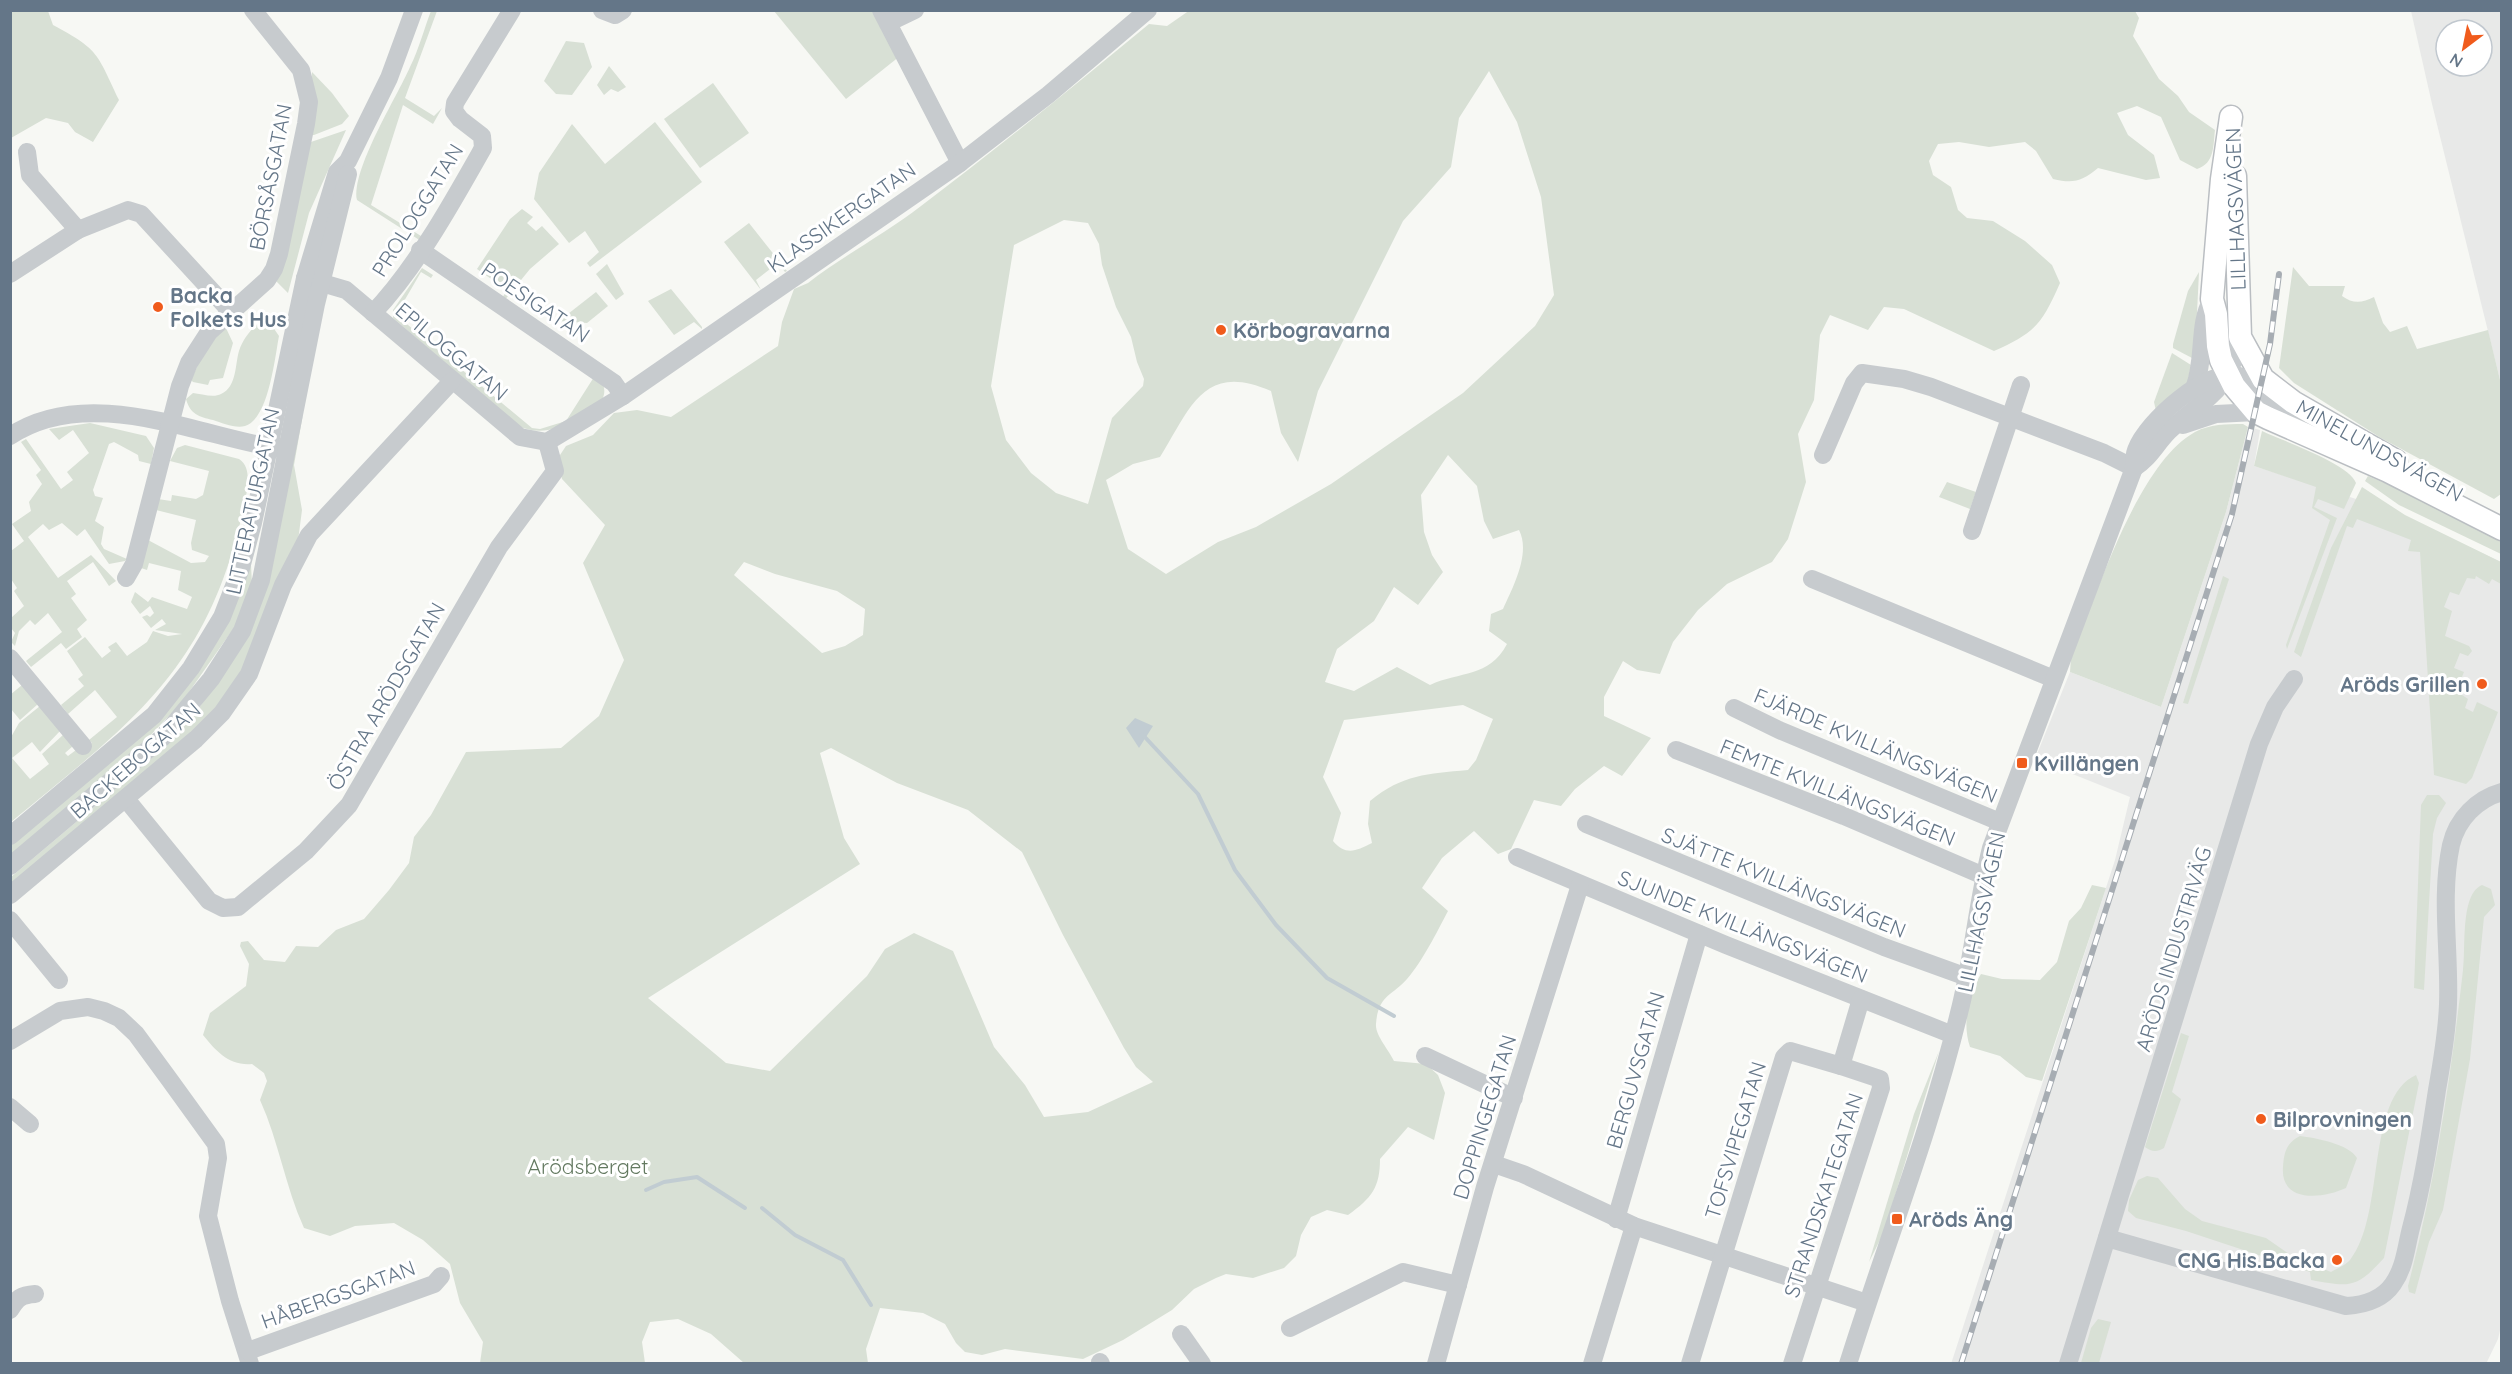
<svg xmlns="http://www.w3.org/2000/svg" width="2512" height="1374" font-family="Quicksand,sans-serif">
<rect width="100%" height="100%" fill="#f7f8f4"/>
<!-- built -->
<g fill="#e8e9e8" fill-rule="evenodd">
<path d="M 2411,11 L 2501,11 L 2501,384 L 2432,104 ZM 2446,30 L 2482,30 L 2482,66 L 2446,66 Z"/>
<polygon points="2248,427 2260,430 2254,466 2393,511 2501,562 2502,1322 2498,1339 2486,1364 1951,1364 2115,860 2130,797 2035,759 2070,672 2161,707 2226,512"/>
</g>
<!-- green -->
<g fill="#d8e0d5" fill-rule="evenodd">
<path d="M 11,10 L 48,11 L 53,25 C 100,50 97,54 119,100 L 93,142 L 75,132 L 68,123 L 46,118 L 11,138 Z"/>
<path d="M 1190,10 L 2135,11 L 2139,18 L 2133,36 L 2159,79 L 2178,96 L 2189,112 L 2215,130 C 2213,146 2215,163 2197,169 L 2180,160 L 2161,117 L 2137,106 L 2117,113 L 2128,135 L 2154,155 L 2160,178 L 2146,180 L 2098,168 C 2082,181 2074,184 2053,179 L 2036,151 L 2025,142 L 1989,147 L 1959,142 L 1938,144 L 1929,161 L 1933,175 L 1951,187 L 1958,210 L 1967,218 L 1993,221 L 2025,241 L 2052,265 L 2060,283 C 2042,324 2035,333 1994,351 L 1904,309 L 1884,307 L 1868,330 L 1830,315 L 1820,335 L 1814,400 L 1798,434 L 1806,482 L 1788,539 L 1772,562 L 1727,584 L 1698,610 L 1673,642 L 1660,674 L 1637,670 L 1623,661 L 1604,697 L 1604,716 L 1651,738 L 1622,776 L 1604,766 L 1575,789 L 1561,806 L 1534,800 L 1511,849 L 1498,854 L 1474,831 L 1442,858 L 1422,888 L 1448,911 C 1437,932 1422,962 1407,979 C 1392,996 1378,995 1376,1024 C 1375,1035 1389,1050 1394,1061 L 1426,1064 L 1438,1075 L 1445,1093 L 1434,1140 L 1408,1127 L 1380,1159 C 1380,1187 1372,1198 1348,1215 L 1327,1210 L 1311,1217 L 1301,1235 L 1296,1256 L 1284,1268 L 1253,1278 L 1226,1274 L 1216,1278 L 1194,1289 L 1172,1310 L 1123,1340 L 1083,1359 L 1005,1349 L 982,1355 L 965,1352 L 956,1343 L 945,1324 L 923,1313 L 880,1308 L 866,1349 L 868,1363 L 744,1363 L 711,1334 L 678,1319 L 650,1322 L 642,1342 L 645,1363 L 480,1363 L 483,1342 L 460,1303 L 450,1264 L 423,1240 L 394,1223 L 355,1226 L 330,1236 L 304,1228 C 285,1186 279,1142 260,1100 L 267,1081 L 264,1073 L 252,1064 C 229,1066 216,1051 203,1035 L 210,1013 L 246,986 L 249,964 L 240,946 L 241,942 L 248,941 L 264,960 L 285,962 L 296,946 L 318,947 L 336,930 L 364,919 L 389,890 L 409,863 L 414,837 L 431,815 L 466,752 L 561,748 L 599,716 L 624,660 L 583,563 L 605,525 L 562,479 L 558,458 L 566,446 L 593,435 L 614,413 L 637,410 L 671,417 L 778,346 L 782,322 L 794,289 L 808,283 C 844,255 885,234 921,206 C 999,147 1074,86 1149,24 L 1167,26 ZM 1489,71 L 1517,122 L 1541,197 L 1554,295 L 1535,326 L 1463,393 L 1331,484 L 1256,527 L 1218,542 L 1166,574 L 1128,549 L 1106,480 L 1133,464 L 1160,457 C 1190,409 1203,361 1271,391 L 1281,433 L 1298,462 L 1318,391 L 1403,221 L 1451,167 L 1459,118 ZM 1064,220 L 1088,223 L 1099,244 L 1102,265 L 1116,307 L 1131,337 L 1137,362 L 1144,379 L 1143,386 L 1112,418 L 1088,504 L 1056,493 L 1031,473 L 1006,440 L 991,386 L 1014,245 ZM 1448,455 L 1477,486 L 1484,521 L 1493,539 L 1519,530 C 1531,553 1513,587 1503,609 L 1491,614 L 1489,631 L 1507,644 C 1489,678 1460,671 1430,685 L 1397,667 L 1354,691 L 1325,682 L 1337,649 L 1374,621 L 1394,587 L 1418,605 L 1443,572 L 1432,555 L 1424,532 L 1421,495 ZM 744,562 L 775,574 L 837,591 L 865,609 L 863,635 L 845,646 L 822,653 L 734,575 ZM 1463,705 L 1493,719 L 1476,760 L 1468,770 C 1427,774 1403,774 1370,801 L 1368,824 L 1372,843 C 1356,851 1346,856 1333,841 L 1341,813 L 1323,777 L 1344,720 ZM 831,748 L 897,783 L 968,810 L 1022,852 L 1063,935 L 1124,1048 L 1136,1067 L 1153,1082 L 1088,1112 L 1044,1117 L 1025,1085 L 994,1047 L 953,951 L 914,933 L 885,949 L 867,976 L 770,1071 L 726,1063 L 648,998 L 860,864 L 844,838 L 820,753 Z"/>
<path d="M 431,11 L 437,11 L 405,98 L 434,116 L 442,108 L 433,124 L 403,105 L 371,205 L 421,236 L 421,241 L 357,200 C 351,170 397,97 410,67 C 419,49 424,29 431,11 Z"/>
<polygon points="774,11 877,11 900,56 846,99"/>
<polygon points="566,41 584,43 592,67 572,95 556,94 544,81"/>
<polygon points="609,66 626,87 618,92 611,89 604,95 597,85"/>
<polygon points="312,72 332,93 349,116 342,124 314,135 312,135"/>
<polygon points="713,83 749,133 700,168 664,119"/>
<polygon points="655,122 702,182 590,267 587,263 599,252 585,231 569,243 534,199 539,173 572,124 605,164"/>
<polygon points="346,130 309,213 288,293 276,281 308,143"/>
<polygon points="522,209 533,217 527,223 536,231 542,226 559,244 530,269 504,301 501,300 507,290 477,269 510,219"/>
<polygon points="749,223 787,271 785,272 778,263 756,280 761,290 724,242"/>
<polygon points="607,264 624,294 616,300 596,274"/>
<path d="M 2293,267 L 2309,286 L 2345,286 L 2342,296 C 2353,304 2362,303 2374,297 L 2383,323 L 2390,332 L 2407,326 L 2417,349 L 2488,330 L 2501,384 L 2501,494 L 2494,499 L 2381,438 L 2294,383 L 2279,368 Z"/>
<path d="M 422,268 L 433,275 L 431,278 L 421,272 L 396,315 L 532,428 L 540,429 L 566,421 L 594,377 L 587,370 C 598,377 608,383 603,398 C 580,420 549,440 518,426 L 393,318 L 393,310 Z"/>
<polygon points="2199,272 2195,354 2192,358 2173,348 2173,344 2188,291"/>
<polygon points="671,289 702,327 702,329 694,322 674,335 648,301"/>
<polygon points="596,292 608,306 587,323 559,321"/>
<path d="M 266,317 L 279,336 C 275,356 269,419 245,426 C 236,429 222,423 213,420 C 199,417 190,414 186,399 L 193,393 C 201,394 214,398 221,394 C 237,387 235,364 239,351 C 244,336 254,326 266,317 Z"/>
<polygon points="226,328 233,343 223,378 210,380 208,385 193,382 191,380 207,345"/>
<polygon points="2172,353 2191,365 2187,385 2156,411 2154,402"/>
<polygon points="303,414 294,465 302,510 298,541 250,655 220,709 11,888 11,877 153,757 196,712 226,669"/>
<polygon points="90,423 146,436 154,448 151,464 139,461 138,455 114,442 109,444 93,490 95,496 103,498 95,521 104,527 101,544 104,549 127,559 125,561 109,564 85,529 77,536 62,523 49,530 43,524 28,537 58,578 91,555 116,581 109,586 93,562 67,581 76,594 71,598 87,620 77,629 82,637 66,649 61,643 31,667 26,661 62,632 48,613 35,625 30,620 19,631 15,646 11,642 15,633 11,628 11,618 24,606 14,591 17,588 11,579 11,551 24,541 12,524 31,511 29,502 42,484 36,475 41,470 21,442 26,439 61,489 73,480 67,472 89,453 73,430 59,440 49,429"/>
<path d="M 2243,424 L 2248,427 L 2226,512 L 2161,707 L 2070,672 L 2071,657 C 2096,597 2137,464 2195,432 C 2210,424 2226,424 2243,424 Z"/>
<path d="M 2262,431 C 2281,440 2350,464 2356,483 L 2344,509 L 2318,499 L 2314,507 L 2337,518 L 2287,649 L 2286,645 L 2330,520 L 2312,508 L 2316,487 L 2254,466 Z"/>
<path d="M 185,445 L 239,459 C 255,469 245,499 242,515 C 206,673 128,725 11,822 L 11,737 L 19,723 L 40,706 L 60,731 L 40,752 L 32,742 L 12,758 L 30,779 L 49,764 L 42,754 L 63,735 L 73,746 L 65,753 L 68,756 L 76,750 L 80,753 L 92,743 L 89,740 L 117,717 L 95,690 L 68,714 L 61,705 L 84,686 L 78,679 L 83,675 L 67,651 L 85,637 L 102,658 L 111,651 L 108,647 L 116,642 L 127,656 L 147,642 L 153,631 L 168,636 L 182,634 L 155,630 L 166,624 L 162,619 L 151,628 L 142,617 L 147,615 L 150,617 L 154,613 L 150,606 L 140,614 L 131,602 L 135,592 L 148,602 L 152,597 L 187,609 L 192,597 L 178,590 L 181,571 L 149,563 L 147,570 L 141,568 L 148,540 L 191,563 L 205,562 L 209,556 L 192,550 L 191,543 L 196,520 L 156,510 L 158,499 L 171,501 L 172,495 L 196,499 L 203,495 L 209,471 L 170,461 L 177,448 Z"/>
<polygon points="2368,476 2442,507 2501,541 2501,554 2399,505 2365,481"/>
<polygon points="1947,482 1976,492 1970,509 1939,497"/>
<polygon points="2362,487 2405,515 2501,562 2501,584 2492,579 2489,584 2476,576 2475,579 2467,578 2459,595 2450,592 2444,607 2452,611 2445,636 2469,646 2472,651 2468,656 2460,653 2454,668 2464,672 2456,691 2468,699 2465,708 2473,712 2477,702 2498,712 2472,778 2466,784 2434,775 2420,552 2408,551 2411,540 2357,519 2353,528 2347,526 2301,657 2294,652 2331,548"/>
<polygon points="251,565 252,584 238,622 182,702 146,740 11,855 11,844 133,740"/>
<polygon points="2223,576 2229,579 2188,704 2183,703"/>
<polygon points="22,685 38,704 20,720 11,709 10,695"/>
<polygon points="2427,795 2439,795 2446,803 2437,818 2433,834 2424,990 2414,988 2421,805"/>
<path d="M 2092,885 L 2106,888 L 2042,1081 L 2026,1077 L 2000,1056 L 1970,1047 C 1962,1023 1968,995 1981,974 L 2002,979 L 2040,980 L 2057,962 L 2069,921 L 2081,908 Z"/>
<path d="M 2482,885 L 2491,889 L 2495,905 L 2484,917 L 2470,1059 L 2443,1210 L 2429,1242 L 2415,1294 L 2409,1292 L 2408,1286 C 2435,1183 2451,1076 2463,970 C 2466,948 2460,894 2482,885 Z"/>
<path d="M 2181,1033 L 2189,1036 L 2172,1092 L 2181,1099 L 2164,1148 C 2157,1152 2152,1152 2145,1147 Z"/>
<polygon points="1939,1051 1884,1232 1869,1262 1914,1114"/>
<path d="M 2416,1075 L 2419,1083 L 2384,1258 C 2356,1289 2350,1287 2311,1280 L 2310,1272 L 2186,1231 L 2136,1218 L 2128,1211 L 2129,1200 L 2138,1180 L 2147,1176 L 2158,1178 L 2185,1209 L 2202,1221 L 2266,1238 L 2292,1256 L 2331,1272 C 2336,1269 2346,1265 2350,1260 C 2386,1215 2365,1098 2416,1075 Z"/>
<path d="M 2300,1136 C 2316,1138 2349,1144 2357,1158 L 2346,1188 C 2322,1199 2280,1203 2283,1167 C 2284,1153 2286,1143 2300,1136 Z"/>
<polygon points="2098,1319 2111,1322 2099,1363 2081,1363 2091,1328"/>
</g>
<!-- water -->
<polygon fill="#c1ccd2" points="1135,718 1153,726 1139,748 1126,728"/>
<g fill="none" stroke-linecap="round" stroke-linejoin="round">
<!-- stream -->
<g stroke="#c1ccd2" stroke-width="4">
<polyline points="1142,734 1198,794 1235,870 1276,925 1327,978 1394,1016"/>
<polyline points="646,1190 664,1182 697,1177 745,1208"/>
<polyline points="762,1208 795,1235 843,1260 871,1305"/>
</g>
<defs>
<g id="major">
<polyline points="2231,117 2222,179 2212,299 2216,314 2218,346 2221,360 2234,386 2256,412 2268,418 2388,471 2502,529"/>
<polyline points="2235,176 2240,337 2263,379 2293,402 2396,461"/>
</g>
</defs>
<!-- major casing -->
<use href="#major" stroke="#babec2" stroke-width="25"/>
<!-- minor -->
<g stroke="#c7cbce" stroke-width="18">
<polyline points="602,10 615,15 623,10"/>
<polyline points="881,10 960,163"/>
<polyline points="888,23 915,10"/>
<polyline points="27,152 30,175 78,230"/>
<polyline points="420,250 614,383 623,396"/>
<polyline points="10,274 78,230 128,210 141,214 232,313"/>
<polyline points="305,278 346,290 520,437 547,442 623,396 960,163 1048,95 1148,10"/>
<path d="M 373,313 C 416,268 452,203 483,148 L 482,136 L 460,119 L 454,111 L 455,103 L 512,10"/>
<path d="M 2194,389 C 2206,357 2197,326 2212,299"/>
<polyline points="2183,425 2216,414 2256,412"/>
<path d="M 10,436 C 88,384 196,435 280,449"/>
<polyline points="1823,455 1854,383 1862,373 1904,379 1931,387 2104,453 2134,468"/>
<path d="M 2134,468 C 2150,458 2156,444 2169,431 C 2208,395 2228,394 2240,337"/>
<polyline points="1972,531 2021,385"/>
<polyline points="126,578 134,564 180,386 189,363 209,332 267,280 274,269 279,254 306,124 309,102 301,70 253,10"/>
<polyline points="1812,579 2054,679"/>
<polyline points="10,658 83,746"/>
<polyline points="1734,708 1779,730 2000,822"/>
<polyline points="1676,750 1844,816 1984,876"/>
<polyline points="126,799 209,901 223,908 238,907 306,851 349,805 499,547 555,471 547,442"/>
<polyline points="1586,824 1884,947 1967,977"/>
<polyline points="10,836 154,715 191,668 222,617 241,568 253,523 305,278 337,172 348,161 389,78 414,10"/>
<polyline points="1517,857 1726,945 1953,1035"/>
<polyline points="10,866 163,737 211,679 242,631 261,580 316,304 348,174"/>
<polyline points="10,895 196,739 222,713 249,674 283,585 309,535 452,381"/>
<polyline points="10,920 59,980"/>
<polyline points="10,1041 60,1011 88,1007 104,1011 119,1018 136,1034 169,1079 216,1144 218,1158 208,1216 230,1301 250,1364"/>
<polyline points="1425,1056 1514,1098"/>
<polyline points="10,1107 30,1124"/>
<polyline points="1494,1164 1523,1174 1634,1226 1867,1303"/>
<polyline points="1616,1219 1699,934"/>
<path d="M 2107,1238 L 2346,1306 C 2364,1305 2382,1300 2393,1284 C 2405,1267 2406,1247 2411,1228 C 2423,1183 2430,1136 2437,1090 C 2442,1062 2447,1033 2448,1004 C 2450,952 2440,897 2451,845 C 2457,819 2477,799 2502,792"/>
<path d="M 10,1310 C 17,1298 21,1295 35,1294"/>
<polyline points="1290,1328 1403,1272 1458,1285"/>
<polyline points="1181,1334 1202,1364"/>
<polyline points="248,1351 434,1284 441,1276"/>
<polyline points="1100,1362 1101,1364"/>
<polyline points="1436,1364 1485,1187 1580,885"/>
<polyline points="1592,1364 1634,1226"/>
<polyline points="1690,1364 1784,1057 1790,1051 1841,1066 1861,999"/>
<polyline points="1792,1364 1881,1088 1880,1079 1841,1066"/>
<path d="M 1848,1364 C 1885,1246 1930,1132 1959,1013 C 1973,959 1977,903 1991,848 L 2134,468 C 2134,462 2134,455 2136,450 C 2147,421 2207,367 2239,376 C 2252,380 2262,394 2272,401 C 2282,408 2293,414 2303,420"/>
<polyline points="2068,1364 2259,744 2275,707 2294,679"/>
</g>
<!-- major -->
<use href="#major" stroke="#fff" stroke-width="22"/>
<defs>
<polyline id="rail" points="1961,1364 2232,514 2270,344 2279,274"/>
</defs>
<!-- rail casing -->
<use href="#rail" stroke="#a7adb3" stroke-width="6"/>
<!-- rail -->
<use href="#rail" stroke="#fff" stroke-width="4" stroke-dasharray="11" stroke-linecap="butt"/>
</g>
<!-- markers -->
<g fill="#f05b1c" stroke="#fff" stroke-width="2">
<circle cx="158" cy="307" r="6"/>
<circle cx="1221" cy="330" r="6"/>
<circle cx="2482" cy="684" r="6"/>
<rect x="2016" y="757" width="12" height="12" rx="3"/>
<circle cx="2261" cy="1119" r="6"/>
<rect x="1891" y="1213" width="12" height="12" rx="3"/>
<circle cx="2337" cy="1260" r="6"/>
</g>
<g text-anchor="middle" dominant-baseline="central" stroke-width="6" stroke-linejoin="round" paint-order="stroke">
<!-- street labels -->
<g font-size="21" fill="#647688" stroke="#fff">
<text transform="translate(270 177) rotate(-79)">BÖRSÅSGATAN</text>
<text transform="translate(2235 209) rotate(-92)">LILLHAGSVÄGEN</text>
<text transform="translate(417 210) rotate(-58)">PROLOGGATAN</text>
<text transform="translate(841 217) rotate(-35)">KLASSIKERGATAN</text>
<text transform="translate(536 302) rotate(34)">POESIGATAN</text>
<text transform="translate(452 351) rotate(40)">EPILOGGATAN</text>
<text transform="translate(2380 450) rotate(29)">MINELUNDSVÄGEN</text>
<text transform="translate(252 501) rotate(-78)">LITTERATURGATAN</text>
<text transform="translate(386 696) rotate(-60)">ÖSTRA ARÖDSGATAN</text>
<text transform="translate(1876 745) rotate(23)">FJÄRDE KVILLÄNGSVÄGEN</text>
<text transform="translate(135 760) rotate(-41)">BACKEBOGATAN</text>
<text transform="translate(1838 792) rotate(22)">FEMTE KVILLÄNGSVÄGEN</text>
<text transform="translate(1784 882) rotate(22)">SJÄTTE KVILLÄNGSVÄGEN</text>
<text transform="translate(1981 912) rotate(-78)">LILLHAGSVÄGEN</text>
<text transform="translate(1743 926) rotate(22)">SJUNDE KVILLÄNGSVÄGEN</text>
<text transform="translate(2173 949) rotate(-73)">ARÖDS INDUSTRIVÄG</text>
<text transform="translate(1635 1070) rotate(-74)">BERGUVSGATAN</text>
<text transform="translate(1484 1117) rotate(-73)">DOPPINGEGATAN</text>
<text transform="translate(1735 1140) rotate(-73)">TOFSVIPEGATAN</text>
<text transform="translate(1823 1195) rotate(-72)">STRANDSKATEGATAN</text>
<text transform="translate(338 1294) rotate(-20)">HÅBERGSGATAN</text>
</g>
<!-- poi labels -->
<g font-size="21" font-weight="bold" fill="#647688" stroke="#fff" text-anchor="start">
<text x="170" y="295">Backa<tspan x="170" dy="24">Folkets Hus</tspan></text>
<text x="1233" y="330">Körbogravarna</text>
<text x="2470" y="684" text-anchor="end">Aröds Grillen</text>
<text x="2034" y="763">Kvillängen</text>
<text x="2273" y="1119">Bilprovningen</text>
<text x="1909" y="1219">Aröds Äng</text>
<text x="2325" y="1260" text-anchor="end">CNG His.Backa</text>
</g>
<!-- park labels -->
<g font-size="21" fill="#637960" stroke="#fff">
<text x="588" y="1166">Arödsberget</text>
</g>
</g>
<!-- border -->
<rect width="2512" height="1374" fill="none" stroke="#647688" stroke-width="24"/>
<!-- north arrow -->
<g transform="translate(2464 48) rotate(212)"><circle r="28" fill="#ffffff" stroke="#c1c8cf" stroke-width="1.5"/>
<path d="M0-4.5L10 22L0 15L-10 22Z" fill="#f05b1c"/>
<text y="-9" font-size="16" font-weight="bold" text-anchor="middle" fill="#647688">N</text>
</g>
</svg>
